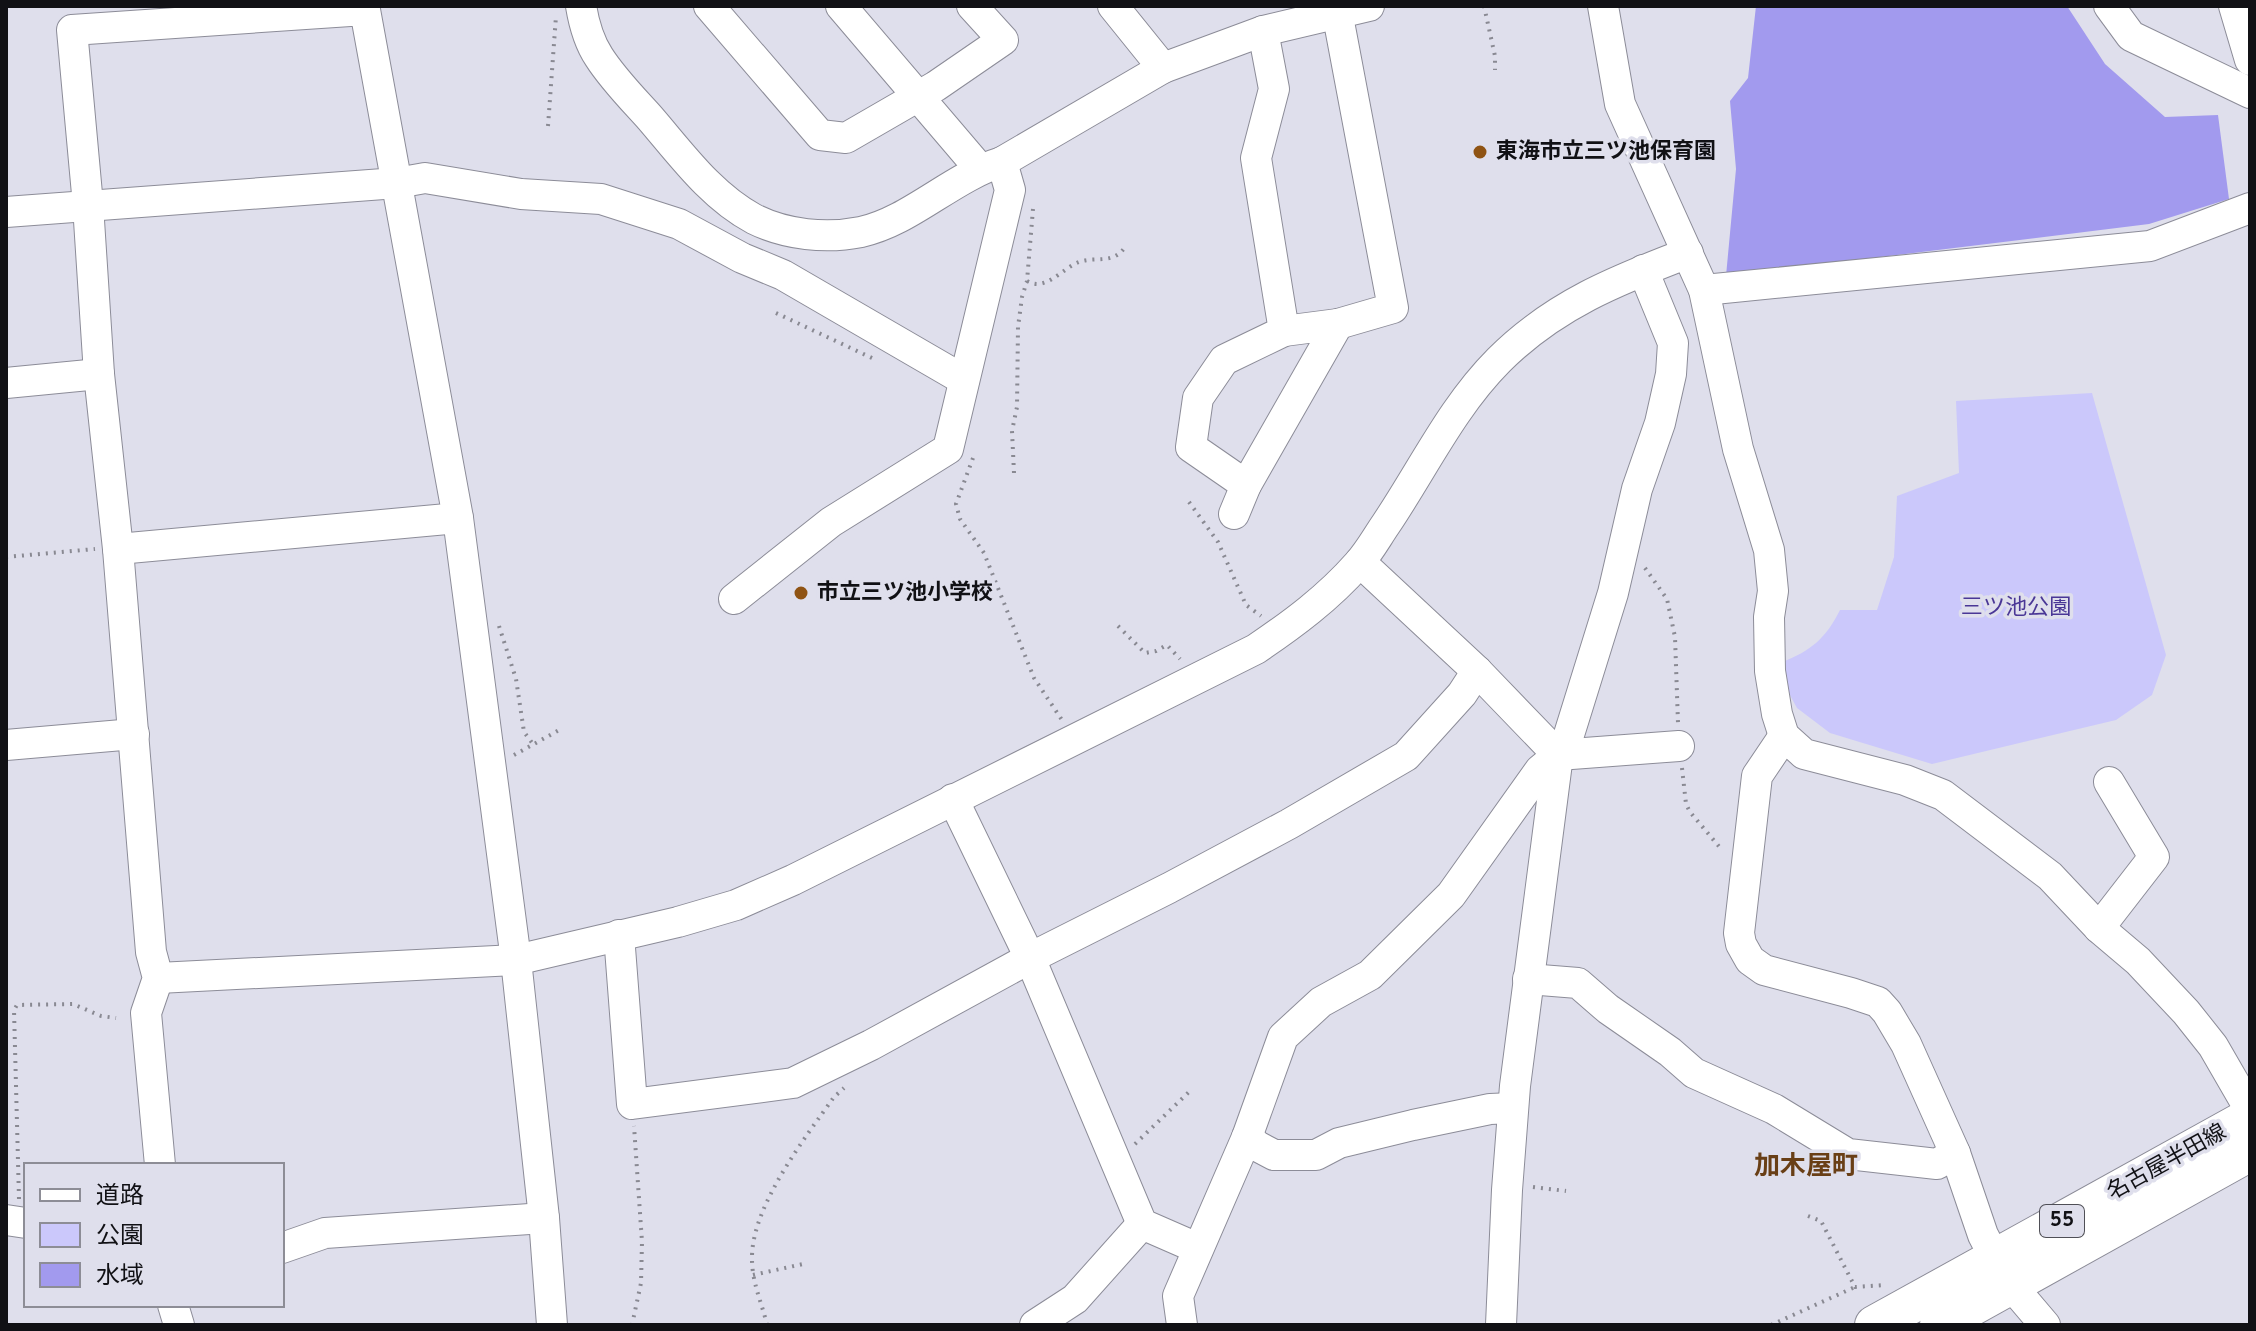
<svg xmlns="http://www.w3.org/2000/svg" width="2256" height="1331" font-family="Overpass,'Noto Sans JP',sans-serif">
<rect width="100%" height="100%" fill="#dfdfec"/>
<!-- green -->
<path fill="#cbc8fb" d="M 2092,393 L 2166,655 L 2152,695 L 2116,720 L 1932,764 L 1830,733 L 1797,708 L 1785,686 L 1782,662 C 1811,651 1826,638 1840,610 L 1877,610 L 1894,557 L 1897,496 L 1959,473 L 1956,401 Z"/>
<!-- water -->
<polygon fill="#a29aee" points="1756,6 2067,6 2105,64 2165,117 2218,115 2229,199 2149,224 1726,276 1736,169 1730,101 1748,78"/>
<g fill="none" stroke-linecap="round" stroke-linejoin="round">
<defs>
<g id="minor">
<path d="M 581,6 C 584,24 589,42 599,57 C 613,79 632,98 650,118 C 681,154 711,196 754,219 C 786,235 826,239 861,232 C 911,221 952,177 1002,162 L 1163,68 L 1263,31 L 1369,6"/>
<polyline points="709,6 820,135 846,138 936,86 1003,40 972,6"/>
<polyline points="841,6 980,169"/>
<polyline points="1113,6 1163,68"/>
<polyline points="1336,6 1393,308 1338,324"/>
<polyline points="1603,6 1620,104 1704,290 1738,449 1769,550 1773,591 1769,617 1770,671 1777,714 1784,736 1804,754 1905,780 1943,795 2050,876 2099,928 2138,961 2186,1012 2213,1046 2250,1110"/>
<polyline points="2109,6 2131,36 2250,93"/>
<polyline points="2234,6 2250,60"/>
<polyline points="6,212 397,183 425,178 521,194 601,199 679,224 742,258 783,275 964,380"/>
<polyline points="1704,290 2150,246 2250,208"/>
<polyline points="6,383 99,374"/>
<polyline points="1246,485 1338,324 1284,331"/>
<polyline points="1234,514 1246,485 1191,447 1198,398 1224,360 1284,331 1256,158 1274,89 1263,31"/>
<polyline points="118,549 458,518"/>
<polyline points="1360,562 1477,671 1558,755"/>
<polyline points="734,599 831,522 948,449 1010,190 1002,162"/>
<polyline points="1784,736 1757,776 1739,933 1741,944 1750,960 1764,970 1851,993 1878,1002 1887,1012 1906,1044 1955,1153 1983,1235 1995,1258 2011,1285 2045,1325"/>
<polyline points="6,745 134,734"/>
<polyline points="1558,755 1679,746"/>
<polyline points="953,799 1030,958 1142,1224 1197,1248"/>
<polyline points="2099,928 2154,857 2109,782"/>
<polyline points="619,935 632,1104 793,1083 871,1045 1030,958 1169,888 1289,824 1406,756 1462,694 1477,671"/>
<path d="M 158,978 L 516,960 L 678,922 L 736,905 L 793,880 L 1256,649 C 1293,624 1328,598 1358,564 C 1369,552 1377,537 1386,524 C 1423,469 1452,407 1499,360 C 1554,305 1617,280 1688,253"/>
<polyline points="1528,979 1578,983 1608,1009 1670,1052 1694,1073 1774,1109 1848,1154 1937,1164 1955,1153"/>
<polyline points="1247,1137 1257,1146 1274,1155 1316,1155 1339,1143 1413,1125 1490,1109 1513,1108"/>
<polyline points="160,1165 146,1013 158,978 151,952 118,549 99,374 88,205 72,30 365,10 458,518 516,960 544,1218 552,1325"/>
<polyline points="6,1220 26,1223"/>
<polyline points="282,1248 325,1233 544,1218"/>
<polyline points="173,1305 179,1325"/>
<polyline points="1035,1325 1075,1299 1142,1224"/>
<polyline points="1182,1325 1178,1296 1247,1137 1283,1037 1321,1002 1370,975 1451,895 1540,770 1558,755 1567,741 1613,593 1637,489 1660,423 1671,374 1673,343 1643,270"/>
<polyline points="1501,1325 1507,1190 1515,1086 1558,755"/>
</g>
<g id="major">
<polyline points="1874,1325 2250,1117"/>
<polyline points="1939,1325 2250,1152"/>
</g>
</defs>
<!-- minor casing -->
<use href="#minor" stroke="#8c8c98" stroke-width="32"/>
<!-- major casing -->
<use href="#major" stroke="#8c8c98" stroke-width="40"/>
<!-- path -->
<g stroke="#898992" stroke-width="4" stroke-dasharray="2 6" stroke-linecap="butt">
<polyline points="1484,6 1495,56 1495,70"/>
<polyline points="548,126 556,16"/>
<path d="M 1027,281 C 1046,292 1061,269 1079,262 C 1096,256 1113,265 1125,247"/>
<polyline points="776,313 872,358"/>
<polyline points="973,458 956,504 960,519 984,553 1034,678 1062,720"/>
<polyline points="1014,473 1012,431 1017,407 1018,327 1022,297 1027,281 1033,209"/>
<polyline points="1189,502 1218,542 1246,605 1261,616"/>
<polyline points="6,557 95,549"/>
<polyline points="1645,568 1667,599 1675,637 1678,723"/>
<polyline points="499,626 516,679 524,732 533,744"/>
<polyline points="1118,626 1145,653 1156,651 1167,645 1180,659"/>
<polyline points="514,755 561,729"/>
<polyline points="1682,768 1686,804 1690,812 1722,850"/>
<polyline points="1135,1144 1191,1090"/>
<polyline points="1533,1187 1566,1191"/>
<polyline points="19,1199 14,1010 17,1005 73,1004 101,1016 116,1018"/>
<polyline points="1808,1216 1821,1221 1855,1287 1885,1285"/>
<polyline points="753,1275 803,1264"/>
<polyline points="632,1325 641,1283 642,1242 634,1126"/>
<path d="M 767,1325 C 762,1303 752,1283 752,1259 C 751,1207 805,1138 834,1097 L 844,1088"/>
<polyline points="1771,1325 1855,1287"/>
</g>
<!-- minor -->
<use href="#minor" stroke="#fff" stroke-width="30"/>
<!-- major -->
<use href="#major" stroke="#fff" stroke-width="38"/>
</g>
<!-- markers -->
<g fill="#8f5313" stroke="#dfdfec" stroke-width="3">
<circle cx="1480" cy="152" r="8"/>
<circle cx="801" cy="593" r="8"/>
</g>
<g text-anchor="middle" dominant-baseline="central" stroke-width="7" stroke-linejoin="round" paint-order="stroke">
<!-- shield labels -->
<rect fill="#dfdfec" stroke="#4f4f56" stroke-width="2" x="2040" y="1205" width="44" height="32" rx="6"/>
<g font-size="20" font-weight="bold" fill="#111115">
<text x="2062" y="1221">55</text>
</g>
<!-- poi labels -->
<g font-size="22" font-weight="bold" fill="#111115" stroke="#dfdfec" text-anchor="start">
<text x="1496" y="152">東海市立三ツ池保育園</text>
<text x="817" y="593">市立三ツ池小学校</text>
</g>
<!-- park labels -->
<g font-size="22" fill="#4a3796" stroke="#dfdfec">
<text x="2016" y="608">三ツ池公園</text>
</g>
<!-- street labels -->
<g font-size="22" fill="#111115" stroke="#dfdfec">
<text transform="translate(2167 1163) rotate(-29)">名古屋半田線</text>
</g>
<!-- quarter labels -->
<g font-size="26" font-weight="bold" fill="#693f16" stroke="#dfdfec">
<text x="1806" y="1167">加木屋町</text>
</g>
</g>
<!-- border -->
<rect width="2256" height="1331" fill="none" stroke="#111115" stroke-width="16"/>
<!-- legend -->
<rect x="24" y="1163" width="260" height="144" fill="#dfdfec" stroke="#8d8d96" stroke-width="2"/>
<rect x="40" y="1189" width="40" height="12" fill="#ffffff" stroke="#8d8d96" stroke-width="2"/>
<text x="96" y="1203" font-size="24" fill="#111115">道路</text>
<rect x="40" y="1223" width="40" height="24" fill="#cbc8fb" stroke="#8d8d96" stroke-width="2"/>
<text x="96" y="1243" font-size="24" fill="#111115">公園</text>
<rect x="40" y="1263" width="40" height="24" fill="#a29aee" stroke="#8d8d96" stroke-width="2"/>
<text x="96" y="1283" font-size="24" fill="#111115">水域</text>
</svg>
